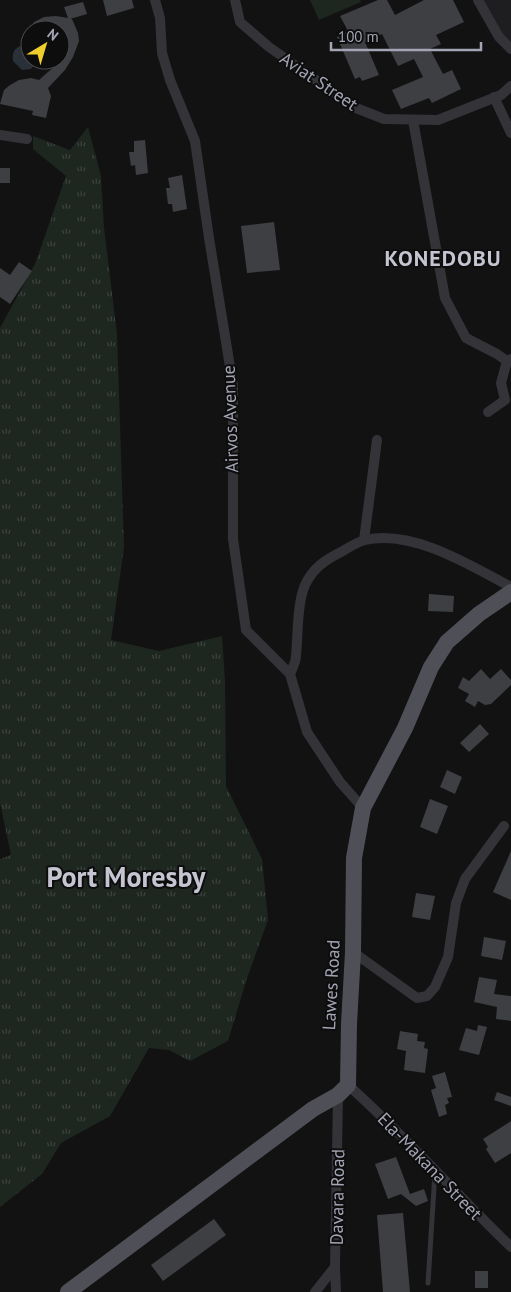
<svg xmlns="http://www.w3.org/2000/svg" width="511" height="1292" font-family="'PT Sans',sans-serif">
<defs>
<pattern id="grass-tufts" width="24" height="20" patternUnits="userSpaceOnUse" patternTransform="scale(1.25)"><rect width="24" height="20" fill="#1e2620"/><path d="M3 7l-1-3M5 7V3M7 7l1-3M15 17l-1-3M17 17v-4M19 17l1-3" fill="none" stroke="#3c423e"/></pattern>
</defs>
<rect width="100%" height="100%" fill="#121213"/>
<!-- built -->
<polygon fill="#1e1e20" points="478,0 511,0 511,43 499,37"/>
<!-- grass -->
<polygon fill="url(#grass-tufts)" points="88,127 101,176 104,228 117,334 124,547 111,640 159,651 222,636 225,682 226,786 262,859 268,920 246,981 228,1041 190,1061 169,1050 149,1048 110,1116 61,1143 42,1174 0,1207 0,859 11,855 0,803 0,328 35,264 66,176 33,149 33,136 70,150"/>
<!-- pitch -->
<polygon fill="#1e2620" points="310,0 360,0 361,2 319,20"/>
<!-- water -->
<path fill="#2a3038" d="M 23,45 L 30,50 L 30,60 L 38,60 L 31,69 L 22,70 L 13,61 C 12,52 14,48 23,45 Z"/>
<!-- building -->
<g fill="#3e3f43">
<polygon points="103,0 132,0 134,8 107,16"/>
<polygon points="378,0 387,0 395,15 424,0 453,0 464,22 436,35 441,44 430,49 443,74 452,70 461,89 432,103 429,98 401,109 392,90 423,77 414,59 398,66 382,34 365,42 379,75 362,81 360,77 355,79 337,37 348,31 340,16"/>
<polygon points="83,2 87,14 70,19 72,19 78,33 79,41 73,57 65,70 48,88 51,96 46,118 32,115 33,111 0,104 4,90 10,85 19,80 31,78 39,80 57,64 68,46 60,47 60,30 29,30 34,22 44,17 56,16 68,18 64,7"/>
<polygon points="145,140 148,173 136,175 135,165 131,166 129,152 134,152 134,141"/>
<rect x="0" y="168" width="10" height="15"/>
<polygon points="182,175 187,209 173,212 172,204 168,204 166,188 170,188 168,178"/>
<polygon points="274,222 280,270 247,273 241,226"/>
<polygon points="19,262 32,271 10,304 0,297 0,268 10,275"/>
<polygon points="429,594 454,596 453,612 428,611"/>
<polygon points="481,669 490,679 501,669 511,680 511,685 491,704 485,705 478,701 475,707 465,701 469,694 458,688 463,677 469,681"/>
<polygon points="480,724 489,734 469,752 460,743"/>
<polygon points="447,770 462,777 455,794 440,787"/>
<polygon points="430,799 448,806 437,834 420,827"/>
<polygon points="511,851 511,900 493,892"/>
<polygon points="416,893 435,896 430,920 412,917"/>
<polygon points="484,937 506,941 502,960 481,956"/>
<polygon points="479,977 497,980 494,994 511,996 511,1021 496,1019 497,1007 474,1002"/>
<polygon points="478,1025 487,1027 479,1055 459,1050 466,1028 477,1031"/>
<polygon points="400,1031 418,1034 417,1041 425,1042 424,1048 428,1049 425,1073 404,1070 406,1051 397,1049"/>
<polygon points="445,1072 452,1097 447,1098 449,1103 445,1105 447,1114 439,1117 431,1090 436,1088 432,1076"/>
<polygon points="497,1092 511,1097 511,1106 494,1100"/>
<polygon points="511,1121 511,1153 495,1163 486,1149 488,1147 483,1139"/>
<polygon points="396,1157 410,1194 424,1189 428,1201 416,1206 401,1194 388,1199 375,1164"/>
<polygon points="403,1213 410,1292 383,1292 377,1215"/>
<polygon points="214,1219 226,1235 163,1281 151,1265"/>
<rect x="475" y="1271" width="13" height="17"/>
</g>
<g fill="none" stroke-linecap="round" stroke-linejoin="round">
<!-- lane -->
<polyline stroke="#333338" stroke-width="5" points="428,1283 435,1172"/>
<!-- street -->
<g stroke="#333338" stroke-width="10">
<polyline points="155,0 160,18 162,53 170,80 195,141 209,238 233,385 233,539 246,630 290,674 307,732 340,782 363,808"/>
<polyline points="235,0 240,22 269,47 356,108 384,119 438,120 501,95 511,86"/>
<polyline points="478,0 499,37 511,49"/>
<polyline points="494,97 511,133"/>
<polyline points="413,120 445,298 466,338 497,354 507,361"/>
<polyline points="0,135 27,139"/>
<polyline points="488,412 505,400 501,383 507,361 511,359"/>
<polyline points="364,540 377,440"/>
<path d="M 290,674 C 292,669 296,662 296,656 C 298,636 297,603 305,585 C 313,568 325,560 341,552 C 348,548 357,542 365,540 C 412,529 470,565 511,587"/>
<polyline points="353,952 417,998 427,996 435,987 448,957 456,903 465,879 504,826"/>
<path d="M 348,1085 C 405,1136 456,1194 511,1247"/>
<polyline points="335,1267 336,1292"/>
<polyline points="315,1292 335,1267 338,1095"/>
</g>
<!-- primary -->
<polyline stroke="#4f4f57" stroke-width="16" points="68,1292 313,1109 338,1095 348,1085 349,1024 353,952 354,858 363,808 405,728 431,667 447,642 479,614 511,592"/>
</g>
<g text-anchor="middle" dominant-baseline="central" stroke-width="4" stroke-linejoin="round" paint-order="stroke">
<!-- street labels -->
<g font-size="18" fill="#a3a5b4" stroke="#0d0d0e">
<text transform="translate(319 81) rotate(34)">Aviat Street</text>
<text transform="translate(230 419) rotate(-92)">Airvos Avenue</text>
<text transform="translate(331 985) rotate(-87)">Lawes Road</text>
<text transform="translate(430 1166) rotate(46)">Ela-Makana Street</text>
<text transform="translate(337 1197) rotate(-89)">Davara Road</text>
</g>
<!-- district labels -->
<g font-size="22" font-weight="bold" letter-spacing="1" fill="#c4c5d0" stroke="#0d0d0e">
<text x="443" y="258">KONEDOBU</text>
</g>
<!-- town labels -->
<g font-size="28" font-weight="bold" fill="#c4c5d0" stroke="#0d0d0e">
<text x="126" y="876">Port Moresby</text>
</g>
</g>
<!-- north arrow -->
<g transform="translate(45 45) rotate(38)"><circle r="24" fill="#0d0d0e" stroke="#494a50"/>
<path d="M0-4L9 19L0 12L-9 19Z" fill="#f0cf2d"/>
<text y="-8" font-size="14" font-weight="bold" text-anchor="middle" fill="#a3a5b4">N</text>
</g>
<!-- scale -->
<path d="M331 42v8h150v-8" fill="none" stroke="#a3a5b4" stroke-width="2.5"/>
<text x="338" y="42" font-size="15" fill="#a3a5b4" stroke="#0d0d0e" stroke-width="4" paint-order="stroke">100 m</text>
</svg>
